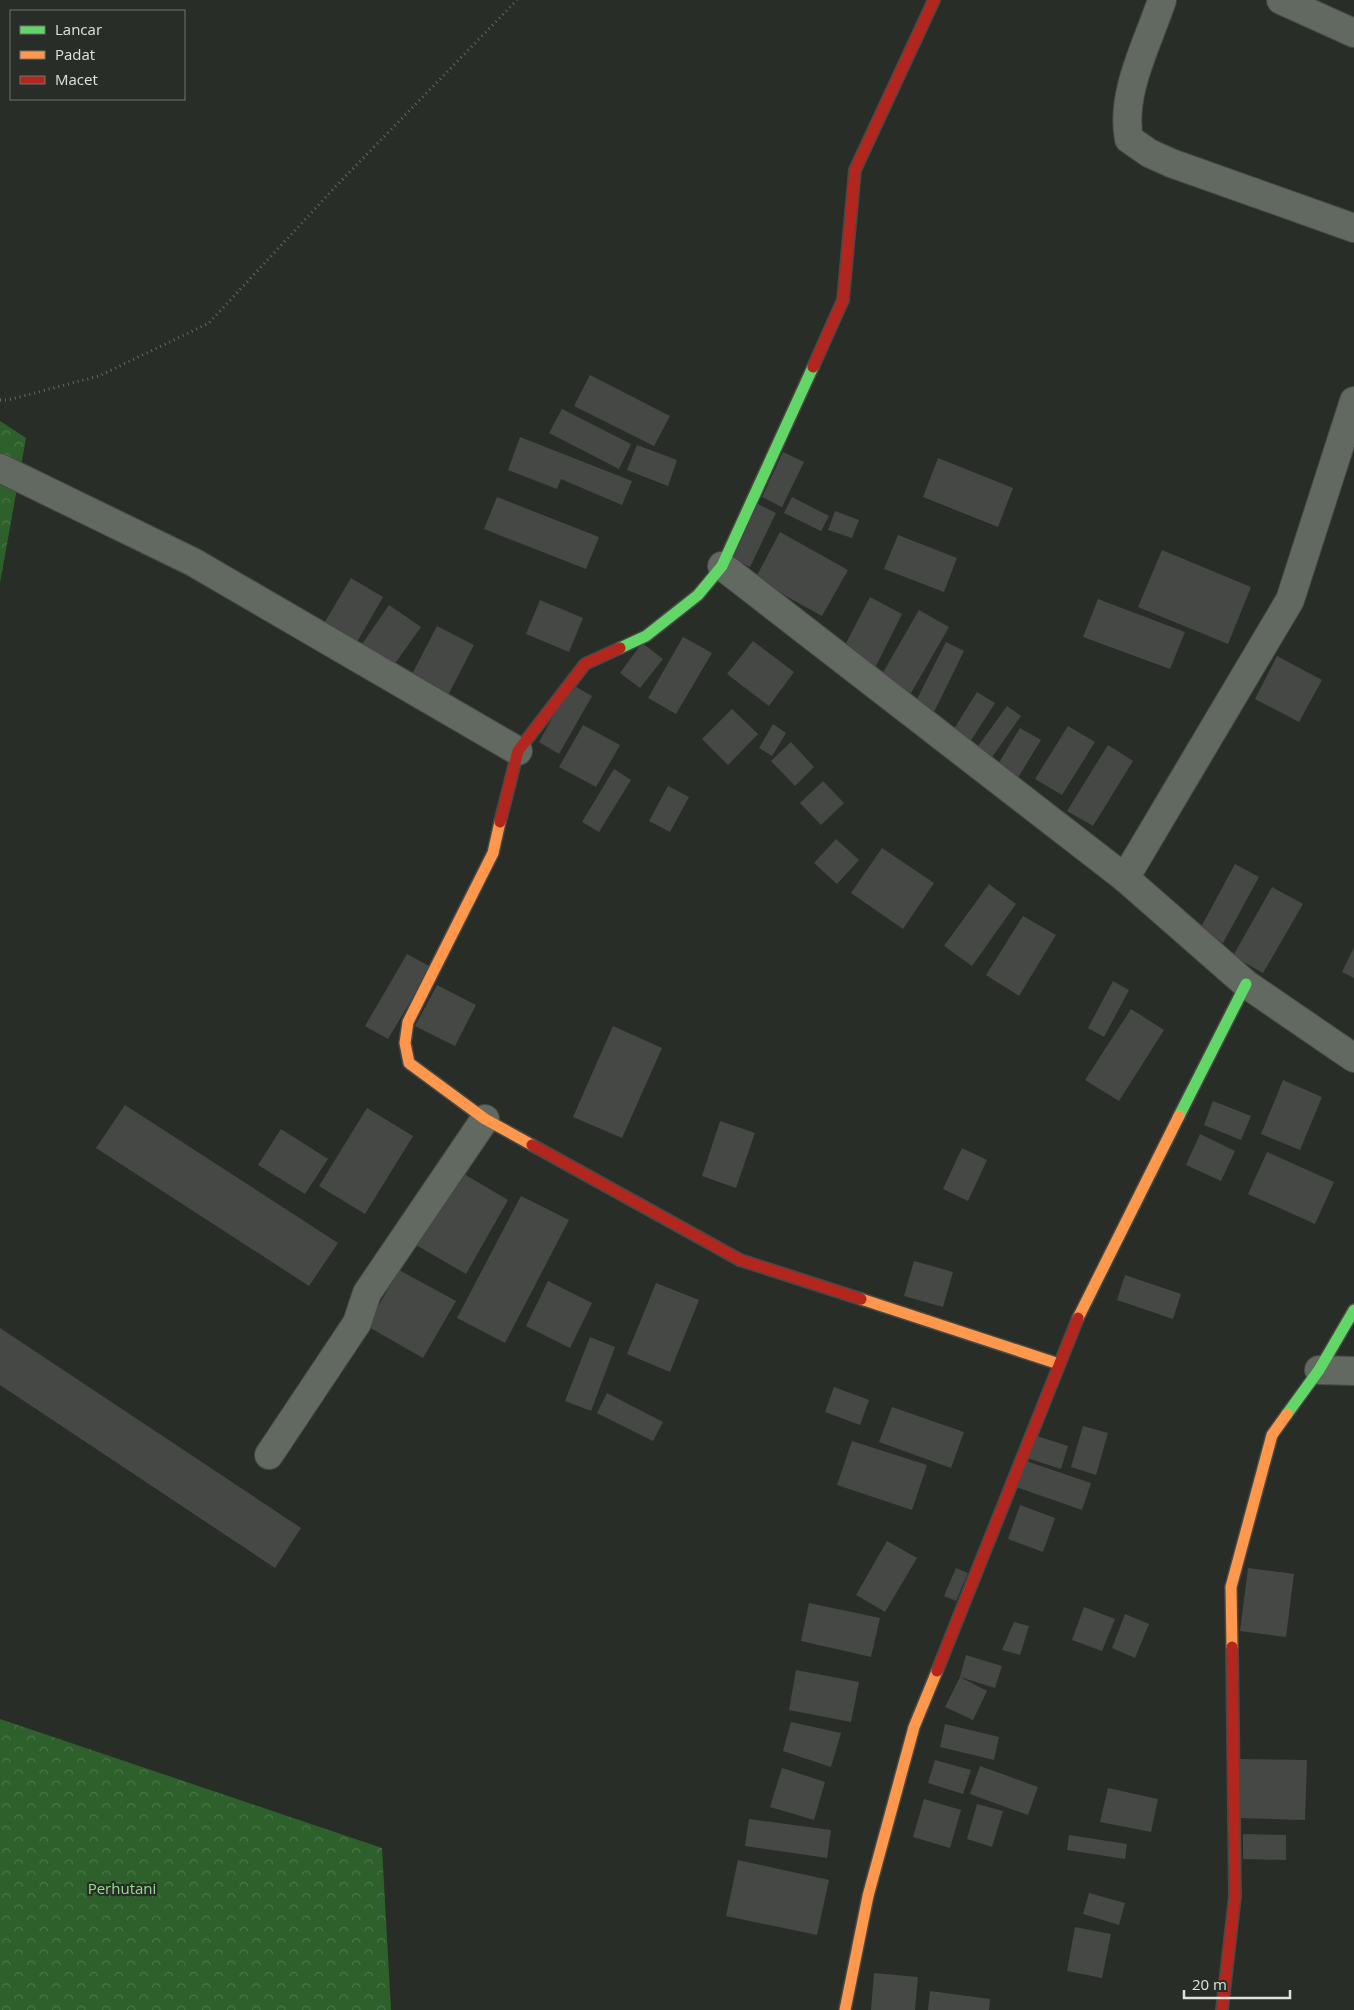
<svg xmlns="http://www.w3.org/2000/svg" width="1354" height="2010" font-family="'Open Sans',sans-serif">
<defs>
<pattern id="forest-crowns" width="20" height="18" patternUnits="userSpaceOnUse" patternTransform="scale(1.25)"><rect width="20" height="18" fill="#2d602b"/><path d="M2 6a3 3 0 1 1 6 0M12 15a3 3 0 1 1 6 0" fill="none" stroke="#4b7649"/></pattern>
</defs>
<rect width="100%" height="100%" fill="#292d28"/>
<!-- forest -->
<g fill="url(#forest-crowns)">
<polygon points="0,421 26,438 0,583"/>
<polygon points="0,1719 382,1848 391,2010 0,2010"/>
</g>
<!-- building -->
<g fill="#454844">
<polygon points="590,375 670,416 654,446 574,406"/>
<polygon points="562,409 631,444 619,469 549,433"/>
<polygon points="520,437 632,481 622,505 561,479 557,489 508,470"/>
<polygon points="637,445 677,460 668,486 627,470"/>
<polygon points="783,452 804,462 782,507 762,497"/>
<polygon points="938,458 1013,488 998,527 923,497"/>
<polygon points="497,497 599,537 586,569 484,529"/>
<polygon points="792,497 829,516 821,531 784,513"/>
<polygon points="758,504 776,513 750,567 732,558"/>
<polygon points="835,511 859,520 852,538 828,530"/>
<polygon points="780,532 848,570 822,616 755,579"/>
<polygon points="898,535 957,558 944,592 884,569"/>
<polygon points="1162,550 1251,587 1228,644 1138,607"/>
<polygon points="351,578 383,597 353,649 320,630"/>
<polygon points="870,597 902,614 876,666 843,649"/>
<polygon points="1098,599 1185,632 1170,669 1083,637"/>
<polygon points="540,600 583,618 569,652 526,634"/>
<polygon points="389,605 421,627 389,672 358,650"/>
<polygon points="919,610 949,627 911,693 881,676"/>
<polygon points="437,626 474,645 446,699 409,680"/>
<polygon points="683,637 712,653 676,714 648,698"/>
<polygon points="753,641 794,672 769,706 727,674"/>
<polygon points="946,642 964,651 934,712 915,703"/>
<polygon points="642,643 663,659 640,688 620,673"/>
<polygon points="1277,656 1322,680 1299,722 1255,699"/>
<polygon points="571,684 592,696 559,754 539,742"/>
<polygon points="977,692 995,703 970,742 952,732"/>
<polygon points="1007,706 1021,716 990,760 976,749"/>
<polygon points="732,709 758,734 728,765 702,739"/>
<polygon points="773,724 786,733 772,756 759,748"/>
<polygon points="583,725 620,745 596,787 559,767"/>
<polygon points="1068,726 1095,742 1062,795 1035,779"/>
<polygon points="1020,728 1041,740 1016,781 995,769"/>
<polygon points="791,742 814,767 795,786 771,761"/>
<polygon points="1108,745 1133,761 1093,826 1067,811"/>
<polygon points="614,769 631,780 599,832 582,822"/>
<polygon points="823,781 844,803 821,825 800,803"/>
<polygon points="668,786 689,797 670,832 649,821"/>
<polygon points="836,839 859,860 837,884 814,863"/>
<polygon points="882,848 934,883 903,929 851,893"/>
<polygon points="1235,864 1259,877 1223,943 1200,929"/>
<polygon points="989,884 1016,904 972,966 944,946"/>
<polygon points="1272,887 1303,904 1263,973 1233,956"/>
<polygon points="1023,916 1056,935 1019,996 986,975"/>
<polygon points="1354,947 1354,978 1342,972"/>
<polygon points="407,954 431,967 388,1039 365,1026"/>
<polygon points="1113,981 1129,990 1104,1037 1088,1028"/>
<polygon points="437,985 476,1005 455,1046 415,1026"/>
<polygon points="1131,1009 1164,1030 1119,1101 1085,1080"/>
<polygon points="613,1026 662,1048 622,1138 573,1117"/>
<polygon points="1283,1080 1322,1097 1300,1150 1261,1134"/>
<polygon points="1213,1101 1251,1116 1241,1140 1204,1125"/>
<polygon points="125,1105 338,1243 309,1286 96,1148"/>
<polygon points="367,1108 413,1136 365,1214 319,1186"/>
<polygon points="720,1121 755,1133 736,1188 702,1176"/>
<polygon points="281,1129 328,1159 305,1194 258,1165"/>
<polygon points="1200,1134 1235,1151 1221,1181 1186,1165"/>
<polygon points="962,1148 987,1160 968,1201 943,1189"/>
<polygon points="1267,1152 1334,1182 1315,1224 1248,1194"/>
<polygon points="459,1171 508,1200 466,1274 416,1245"/>
<polygon points="521,1196 569,1220 505,1343 457,1318"/>
<polygon points="914,1261 953,1272 943,1307 904,1296"/>
<polygon points="399,1270 456,1301 423,1358 367,1326"/>
<polygon points="1125,1275 1181,1294 1173,1319 1117,1300"/>
<polygon points="548,1281 592,1303 570,1348 526,1326"/>
<polygon points="656,1283 699,1300 670,1372 627,1354"/>
<polygon points="0,1328 301,1528 275,1568 0,1385"/>
<polygon points="590,1337 615,1347 591,1411 565,1401"/>
<polygon points="834,1387 869,1400 860,1425 825,1412"/>
<polygon points="607,1393 663,1422 653,1441 597,1413"/>
<polygon points="892,1407 964,1432 951,1468 879,1442"/>
<polygon points="1083,1426 1108,1433 1096,1475 1071,1467"/>
<polygon points="1034,1435 1068,1446 1061,1469 1027,1458"/>
<polygon points="852,1441 927,1465 912,1510 837,1485"/>
<polygon points="1026,1461 1091,1483 1082,1510 1016,1487"/>
<polygon points="1020,1505 1055,1518 1043,1552 1008,1539"/>
<polygon points="887,1541 917,1558 885,1612 856,1595"/>
<polygon points="956,1568 968,1573 956,1601 944,1596"/>
<polygon points="1248,1568 1294,1574 1286,1637 1240,1631"/>
<polygon points="809,1603 880,1618 871,1657 801,1641"/>
<polygon points="1084,1607 1115,1619 1102,1651 1072,1640"/>
<polygon points="1125,1614 1149,1624 1135,1658 1112,1648"/>
<polygon points="1014,1622 1029,1626 1020,1655 1002,1650"/>
<polygon points="966,1655 1002,1666 995,1688 960,1677 987,1691 973,1720 945,1707 960,1677"/>
<polygon points="796,1670 859,1682 851,1722 789,1710"/>
<polygon points="791,1722 841,1733 831,1767 783,1751"/>
<polygon points="945,1724 999,1737 994,1760 940,1747"/>
<polygon points="1239,1759 1307,1760 1305,1820 1238,1818"/>
<polygon points="935,1760 971,1770 963,1794 928,1783"/>
<polygon points="980,1766 1038,1787 1028,1815 970,1794"/>
<polygon points="782,1768 825,1782 814,1820 770,1807"/>
<polygon points="1108,1788 1158,1799 1151,1832 1100,1822"/>
<polygon points="924,1799 961,1810 950,1848 913,1837"/>
<polygon points="977,1804 1003,1811 992,1847 967,1839"/>
<polygon points="749,1819 831,1830 827,1858 745,1846"/>
<polygon points="1243,1834 1286,1835 1286,1860 1243,1859"/>
<polygon points="1069,1835 1127,1844 1125,1859 1067,1850"/>
<polygon points="738,1860 829,1880 817,1935 726,1916"/>
<polygon points="1089,1893 1125,1903 1119,1925 1083,1914"/>
<polygon points="1075,1927 1111,1934 1102,1978 1067,1971"/>
<polygon points="874,1973 918,1977 915,2010 871,2010"/>
<polygon points="930,1991 990,1999 989,2010 928,2010"/>
</g>
<g fill="none" stroke-linecap="round" stroke-linejoin="round">
<defs>
<g id="street">
<path d="M 1162,0 C 1148,43 1120,93 1129,139 L 1149,153 L 1171,163 L 1354,228"/>
<polyline points="1281,0 1354,33"/>
<polyline points="0,468 193,562 518,751"/>
<polyline points="722,566 1125,878 1246,984 1354,1058"/>
<polyline points="1125,878 1290,600 1354,401"/>
<polyline points="1319,1370 1354,1371"/>
<polyline points="269,1455 357,1323 367,1293 485,1119"/>
</g>
<g id="fast">
<polyline points="620,648 646,636 698,595 722,566 813,367"/>
<polyline points="1179,1116 1246,984"/>
<polyline points="1287,1414 1319,1370 1354,1310"/>
</g>
<g id="slow">
<polyline points="500,822 493,853 408,1022 405,1043 409,1063 485,1119 532,1145"/>
<polyline points="861,1299 1059,1364"/>
<polyline points="1078,1318 1179,1116"/>
<polyline points="1232,1647 1231,1587 1272,1435 1287,1414"/>
<polyline points="845,2010 868,1896 914,1727 937,1671"/>
</g>
<g id="jam">
<polyline points="813,367 843,300 855,170 934,0"/>
<polyline points="500,822 518,751 585,664 620,648"/>
<polyline points="532,1145 740,1260 861,1299"/>
<polyline points="937,1671 1078,1318"/>
<polyline points="1222,2010 1235,1896 1232,1647"/>
</g>
</defs>
<!-- street casing -->
<use href="#street" stroke="#474946" stroke-width="30"/>
<!-- fast casing -->
<use href="#fast" stroke="#474946" stroke-width="14"/>
<!-- slow casing -->
<use href="#slow" stroke="#474946" stroke-width="14"/>
<!-- jam casing -->
<use href="#jam" stroke="#474946" stroke-width="14"/>
<!-- path -->
<polyline stroke="#646a64" stroke-width="3" stroke-dasharray="1 4" stroke-linecap="butt" points="0,400 8,400 99,376 209,323 338,184 517,0"/>
<!-- street -->
<use href="#street" stroke="#616961" stroke-width="28"/>
<!-- fast -->
<use href="#fast" stroke="#63d668" stroke-width="11"/>
<!-- slow -->
<use href="#slow" stroke="#ff974d" stroke-width="11"/>
<!-- jam -->
<use href="#jam" stroke="#b3261e" stroke-width="11"/>
</g>
<g text-anchor="middle" dominant-baseline="central" stroke-width="4.5" stroke-linejoin="round" paint-order="stroke">
<!-- park labels -->
<g font-size="15" fill="#90e08a" stroke="#282e27">
<text x="122" y="1888">Perhutani</text>
</g>
</g>
<!-- legend -->
<rect x="10" y="10" width="175" height="90" fill="#282e27" stroke="#717670"/>
<rect x="20" y="26" width="25" height="8" fill="#63d668" stroke="#717670"/>
<text x="55" y="35" font-size="15" fill="#dee2dd">Lancar</text>
<rect x="20" y="51" width="25" height="8" fill="#ff974d" stroke="#717670"/>
<text x="55" y="60" font-size="15" fill="#dee2dd">Padat</text>
<rect x="20" y="76" width="25" height="8" fill="#b3261e" stroke="#717670"/>
<text x="55" y="85" font-size="15" fill="#dee2dd">Macet</text>
<!-- scale -->
<path d="M1184 1990v8h106v-8" fill="none" stroke="#dee2dd" stroke-width="2.5"/>
<text x="1192" y="1990" font-size="15" fill="#dee2dd" stroke="#282e27" stroke-width="4" paint-order="stroke">20 m</text>
</svg>
